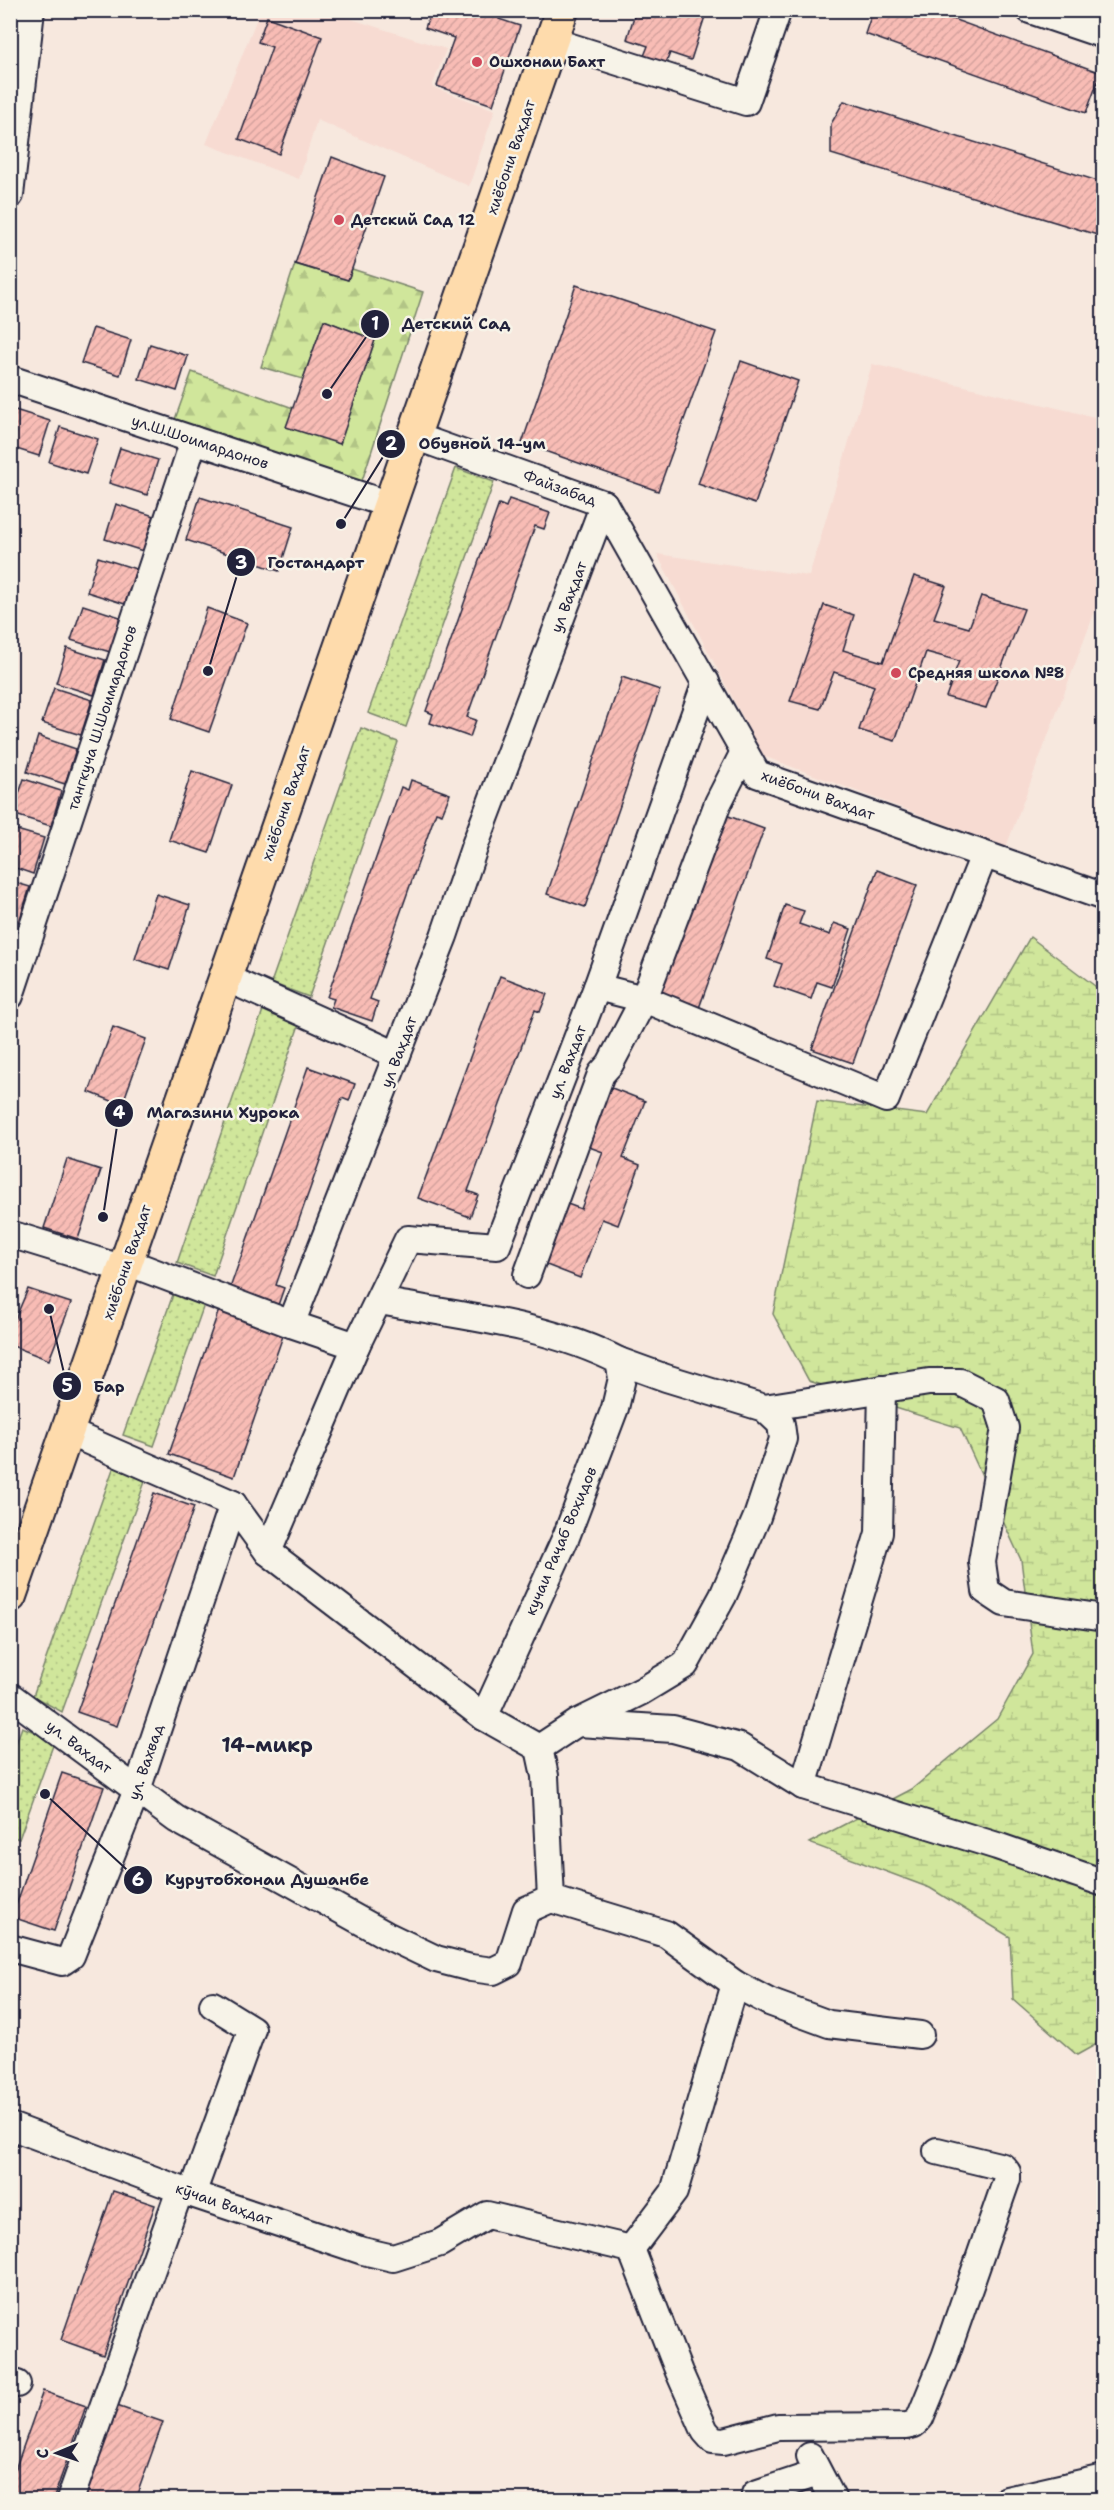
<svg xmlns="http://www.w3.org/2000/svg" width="1114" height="2510" font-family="'Shantell Sans',sans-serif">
<defs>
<pattern id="grass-dots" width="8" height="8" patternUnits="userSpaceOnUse" patternTransform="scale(1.5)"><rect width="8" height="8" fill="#d0e69b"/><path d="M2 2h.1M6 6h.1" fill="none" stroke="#b2c586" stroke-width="1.8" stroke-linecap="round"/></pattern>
<pattern id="forest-firs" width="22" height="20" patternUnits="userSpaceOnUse" patternTransform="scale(1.5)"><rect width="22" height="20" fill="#d0e69b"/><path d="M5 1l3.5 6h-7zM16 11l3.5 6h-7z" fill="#b2c586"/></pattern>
<pattern id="wetland-marsh" width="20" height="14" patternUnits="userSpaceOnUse" patternTransform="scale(1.5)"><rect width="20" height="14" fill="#d0e69b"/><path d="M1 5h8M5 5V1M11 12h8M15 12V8" fill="none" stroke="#b2c586"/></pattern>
<pattern id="building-hatch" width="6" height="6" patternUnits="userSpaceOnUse" patternTransform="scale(1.5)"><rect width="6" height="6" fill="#f8bcb5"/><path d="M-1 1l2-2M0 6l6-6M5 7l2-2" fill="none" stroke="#d4a19d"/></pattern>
</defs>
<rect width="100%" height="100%" fill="#f7e8de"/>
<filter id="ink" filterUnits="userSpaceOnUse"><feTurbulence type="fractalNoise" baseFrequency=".0167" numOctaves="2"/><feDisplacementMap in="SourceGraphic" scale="12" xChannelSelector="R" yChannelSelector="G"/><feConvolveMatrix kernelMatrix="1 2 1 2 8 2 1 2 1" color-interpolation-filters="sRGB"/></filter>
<g filter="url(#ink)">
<!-- built -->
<g fill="#f7dbd2">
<polygon points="260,11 326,11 446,49 432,87 495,110 469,186 317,120 299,179 206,144"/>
<polygon points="872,364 1103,419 1103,590 1006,847 763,756 657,554 809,576"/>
</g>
<!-- grass -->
<g fill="url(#grass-dots)" stroke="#79846b" stroke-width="1.5">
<polygon points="456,468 494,482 406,727 368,713"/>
<polygon points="361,728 398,742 309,997 271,983"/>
<polygon points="263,1010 300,1022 213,1276 177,1263"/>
<polygon points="175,1289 205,1302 154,1446 123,1435"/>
<polygon points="114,1466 146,1479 62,1712 33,1696"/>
<polygon points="22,1727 55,1740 19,1839 11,1836 10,1760"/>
</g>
<!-- forest -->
<polygon fill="url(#forest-firs)" stroke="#79846b" stroke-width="1.5" points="295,264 348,280 352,269 423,292 360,487 174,422 192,372 293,408 340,443 375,340 324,320 303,379 261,367"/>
<!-- wetland -->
<polygon fill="url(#wetland-marsh)" stroke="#79846b" stroke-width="1.5" points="1030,937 1103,992 1104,2040 1077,2055 1013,1999 1010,1937 930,1888 809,1843 912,1789 997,1719 1033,1654 1021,1560 960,1428 809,1381 773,1314 817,1101 927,1115"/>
<!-- building -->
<g fill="url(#building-hatch)" stroke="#22223b" stroke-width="1.5">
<polygon points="431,10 502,10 499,19 520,26 493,105 437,86 454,38 425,28"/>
<polygon points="636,10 707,10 691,60 670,53 666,63 644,56 648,46 627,39"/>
<polygon points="873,10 928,10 1101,73 1086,113 865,34"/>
<polygon points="267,17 322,37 279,154 239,139 272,47 258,42"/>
<polygon points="844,101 1104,183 1104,237 831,154 831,124"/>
<polygon points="332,157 384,177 348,280 295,264"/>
<polygon points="576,285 716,332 658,491 522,443"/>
<polygon points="324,320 375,340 340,444 286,427"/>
<polygon points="93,328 131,340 120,375 81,363"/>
<polygon points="150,344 188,356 177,391 139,379"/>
<polygon points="741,361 798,381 755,504 698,484"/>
<polygon points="12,409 50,421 39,456 10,447"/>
<polygon points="60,427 98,439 86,474 49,462"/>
<polygon points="120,448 158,460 147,495 109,483"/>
<polygon points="200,497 293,527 279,571 186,540"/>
<polygon points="509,499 550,513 544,529 535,526 467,717 476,720 470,737 430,723 433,714 426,711 499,504 506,507"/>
<polygon points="116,504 154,516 143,551 105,539"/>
<polygon points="98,557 136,569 125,604 87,592"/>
<polygon points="914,576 946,586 934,618 969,628 981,596 1024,609 986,708 946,697 959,661 926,652 895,741 859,730 874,686 834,672 820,709 790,701 824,605 854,615 843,650 883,662"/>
<polygon points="83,605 120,617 110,652 71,640"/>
<polygon points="207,608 247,623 209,732 171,719"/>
<polygon points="67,648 105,660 94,695 56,683"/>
<polygon points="622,677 660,690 585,907 547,894"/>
<polygon points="54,688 92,700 81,735 42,723"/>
<polygon points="38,736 76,749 65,784 27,772"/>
<polygon points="192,771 232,785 209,853 169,840"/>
<polygon points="24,779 61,791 51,826 12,814"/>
<polygon points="411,780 450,794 442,814 436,812 370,999 378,1002 372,1021 331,1007 334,999 327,997 401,787 408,790"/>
<polygon points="723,814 764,829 699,1008 658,993"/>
<polygon points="10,828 44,838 33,874 10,866"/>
<polygon points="877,870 917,885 853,1063 812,1049"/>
<polygon points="10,881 30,887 19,922 10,919"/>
<polygon points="156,894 190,905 169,970 135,959"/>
<polygon points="785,905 804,911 799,924 830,935 834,923 851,929 832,987 817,982 811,999 774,986 782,964 767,959"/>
<polygon points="500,976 547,994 540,1012 535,1010 468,1191 478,1195 470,1217 418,1198"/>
<polygon points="113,1027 146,1039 122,1105 89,1092"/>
<polygon points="308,1067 355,1084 349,1101 342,1098 276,1285 284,1288 277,1308 229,1291"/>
<polygon points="604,1085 645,1101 623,1158 640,1165 618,1225 602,1219 580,1278 539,1262 562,1202 581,1209 603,1152 581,1144"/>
<polygon points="67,1159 101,1170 78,1239 44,1228"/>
<polygon points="28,1289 71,1303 49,1360 10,1345 10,1331"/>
<polygon points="220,1307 285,1330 234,1477 169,1454"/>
<polygon points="154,1493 194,1507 117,1726 77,1712"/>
<polygon points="62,1773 104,1787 54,1931 12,1917"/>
<polygon points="113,2191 155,2205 103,2355 61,2340"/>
<polygon points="43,2391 86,2406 53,2500 10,2500 10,2484"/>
<polygon points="117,2406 163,2422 135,2500 84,2500"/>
</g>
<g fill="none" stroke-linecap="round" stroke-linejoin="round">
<defs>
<g id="minor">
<polyline points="1030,10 1104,35"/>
<polyline points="552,41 746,102 778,10"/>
<polyline points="10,195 31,10"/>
<polyline points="10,379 390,505"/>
<polyline points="414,436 604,504"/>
<polyline points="604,504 757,774 1104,897"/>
<polyline points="226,978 397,1055"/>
<polyline points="597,987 644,999 886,1099 984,855"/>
<polyline points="10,996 194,440"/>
<polyline points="10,1234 124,1269"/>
<polyline points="127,1262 291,1324"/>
<polyline points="527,1275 601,1074 610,1064 644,999 718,803 744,752"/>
<path d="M 380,1301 C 458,1316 548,1324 619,1361 L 622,1378 L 615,1408 L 566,1537 L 484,1717"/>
<polyline points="356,1346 408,1239 497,1246 597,987 706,682"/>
<polyline points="764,1408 929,1382 960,1382 996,1400 1005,1428 982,1562 986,1591 1004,1603 1104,1618"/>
<polyline points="68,1432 233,1504 268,1552 484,1717 539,1748 545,1776 551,1899"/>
<polyline points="268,1552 356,1346 291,1324 444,936 475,845 604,504"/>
<polyline points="10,1696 176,1819 386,1935 436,1959 471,1968 493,1971 509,1963 526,1910 551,1899 666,1934 735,1984 769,2002 829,2024 920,2035"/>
<polyline points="578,1723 673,1729 740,1747 803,1786 997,1846 1104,1883"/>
<polyline points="539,1748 577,1723 642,1691 685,1665 723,1596 757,1517 783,1439 781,1424 764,1408 666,1378 619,1361"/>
<polyline points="803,1786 879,1533 882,1389"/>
<polyline points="10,1948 62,1962 71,1956 137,1790 233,1504"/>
<polyline points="10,2126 192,2194 363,2251 393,2258 440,2243 487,2215 631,2249 679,2372 705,2431 713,2440 724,2441 778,2427 907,2426 914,2424 920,2418 945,2357 1007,2179 1007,2172 1003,2167 937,2151"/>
<polyline points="192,2194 252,2029 213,2005"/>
<polyline points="631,2249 674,2192 735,1984"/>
<polyline points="10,2382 17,2384"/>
<polyline points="810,2456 833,2500"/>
<polyline points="755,2494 818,2473"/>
<polyline points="70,2500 180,2190"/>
<polyline points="1007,2500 1104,2478"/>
</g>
<polyline id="major" points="10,1596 562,10"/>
</defs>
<!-- minor casing -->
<use href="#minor" stroke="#22223b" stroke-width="30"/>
<!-- major casing -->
<use href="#major" stroke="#22223b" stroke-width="36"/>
<!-- minor -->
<use href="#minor" stroke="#f7f3e8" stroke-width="26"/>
<!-- major -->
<use href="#major" stroke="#fedbac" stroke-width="32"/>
</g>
</g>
<!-- markers -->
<g fill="#d1495b" stroke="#f7f3e8" stroke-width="2">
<circle cx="477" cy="62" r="6"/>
<circle cx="339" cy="220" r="6"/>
<circle cx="896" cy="673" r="6"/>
</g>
<g text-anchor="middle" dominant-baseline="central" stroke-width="5" stroke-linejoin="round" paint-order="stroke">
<!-- poi labels -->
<g font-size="15" font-weight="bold" fill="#22223b" stroke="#f7f3e8" text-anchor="start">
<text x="489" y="62">Ошхонаи Бахт</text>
<text x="351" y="220">Детский Сад 12</text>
<text x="908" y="673">Средняя школа №8</text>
</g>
<!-- street labels -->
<g font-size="15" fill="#22223b" stroke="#f7f3e8">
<text transform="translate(511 157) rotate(-71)">хиёбони Ваҳдат</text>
<text transform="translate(200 442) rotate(18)">ул.Ш.Шоимардонов</text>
<text transform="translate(560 488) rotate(20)">Файзабад</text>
<text transform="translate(569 597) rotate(-69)">ул Ваҳдат</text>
<text transform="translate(102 718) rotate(-72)">тангкуча Ш.Шоимардонов</text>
<text transform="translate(818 795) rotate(20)">хиёбони Вахдат</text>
<text transform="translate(286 803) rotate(-71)">хиёбони Ваҳдат</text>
<text transform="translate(399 1052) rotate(-69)">ул Ваҳдат</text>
<text transform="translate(568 1062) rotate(-69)">ул. Вахдат</text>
<text transform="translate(127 1262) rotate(-71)">хиёбони Ваҳдат</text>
<text transform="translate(561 1541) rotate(-67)">кучаи Раҷаб Воҳидов</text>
<text transform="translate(79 1747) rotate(37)">ул. Вахдат</text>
<text transform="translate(146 1762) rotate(-71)">ул. Вахвад</text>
<text transform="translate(224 2204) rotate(19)">кӯчаи Ваҳдат</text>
</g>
<!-- district labels -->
<g font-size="21" font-weight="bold" fill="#22223b" stroke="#f7f3e8">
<text x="267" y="1745">14-микр</text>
</g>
</g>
<!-- callouts -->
<path fill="none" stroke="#22223b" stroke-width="2" d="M327 394L375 324M341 524L391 444M208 671L241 562M103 1217L119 1113M49 1309L67 1386M45 1794L138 1880"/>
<g fill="#22223b" stroke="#f7f3e8" stroke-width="2">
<circle cx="327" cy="394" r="6"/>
<circle cx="341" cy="524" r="6"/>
<circle cx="208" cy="671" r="6"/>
<circle cx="103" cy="1217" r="6"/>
<circle cx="49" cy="1309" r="6"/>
<circle cx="45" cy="1794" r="6"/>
<circle cx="375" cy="324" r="15"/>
<circle cx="391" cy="444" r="15"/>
<circle cx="241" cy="562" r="15"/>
<circle cx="119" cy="1113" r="15"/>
<circle cx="67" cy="1386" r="15"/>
<circle cx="138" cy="1880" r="15"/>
</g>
<g font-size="18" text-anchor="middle" font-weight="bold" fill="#fff">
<text x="375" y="330">1</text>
<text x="391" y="450">2</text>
<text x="241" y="569">3</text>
<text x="119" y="1119">4</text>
<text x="67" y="1392">5</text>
<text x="138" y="1886">6</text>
</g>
<g font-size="16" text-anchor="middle" font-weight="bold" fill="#22223b" stroke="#f7f3e8" stroke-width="5" stroke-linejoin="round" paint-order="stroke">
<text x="456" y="329">Детский Сад</text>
<text x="482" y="449">Обувной 14-ум</text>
<text x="316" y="568">Гостандарт</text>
<text x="223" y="1118">Магазини Хурока</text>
<text x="109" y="1392">Бар</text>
<text x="267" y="1885">Курутобхонаи Душанбе</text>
</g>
<!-- margin -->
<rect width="1114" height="2510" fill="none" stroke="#f7f3e8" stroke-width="36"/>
<rect x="18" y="18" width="1078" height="2474" fill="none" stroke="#22223b" stroke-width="2" filter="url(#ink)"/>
<!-- north arrow -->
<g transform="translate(57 2453) rotate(268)" stroke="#f7f3e8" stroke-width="4.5" paint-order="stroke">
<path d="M0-4.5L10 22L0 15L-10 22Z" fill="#22223b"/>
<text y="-9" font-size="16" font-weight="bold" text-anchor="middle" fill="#22223b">С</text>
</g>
</svg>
